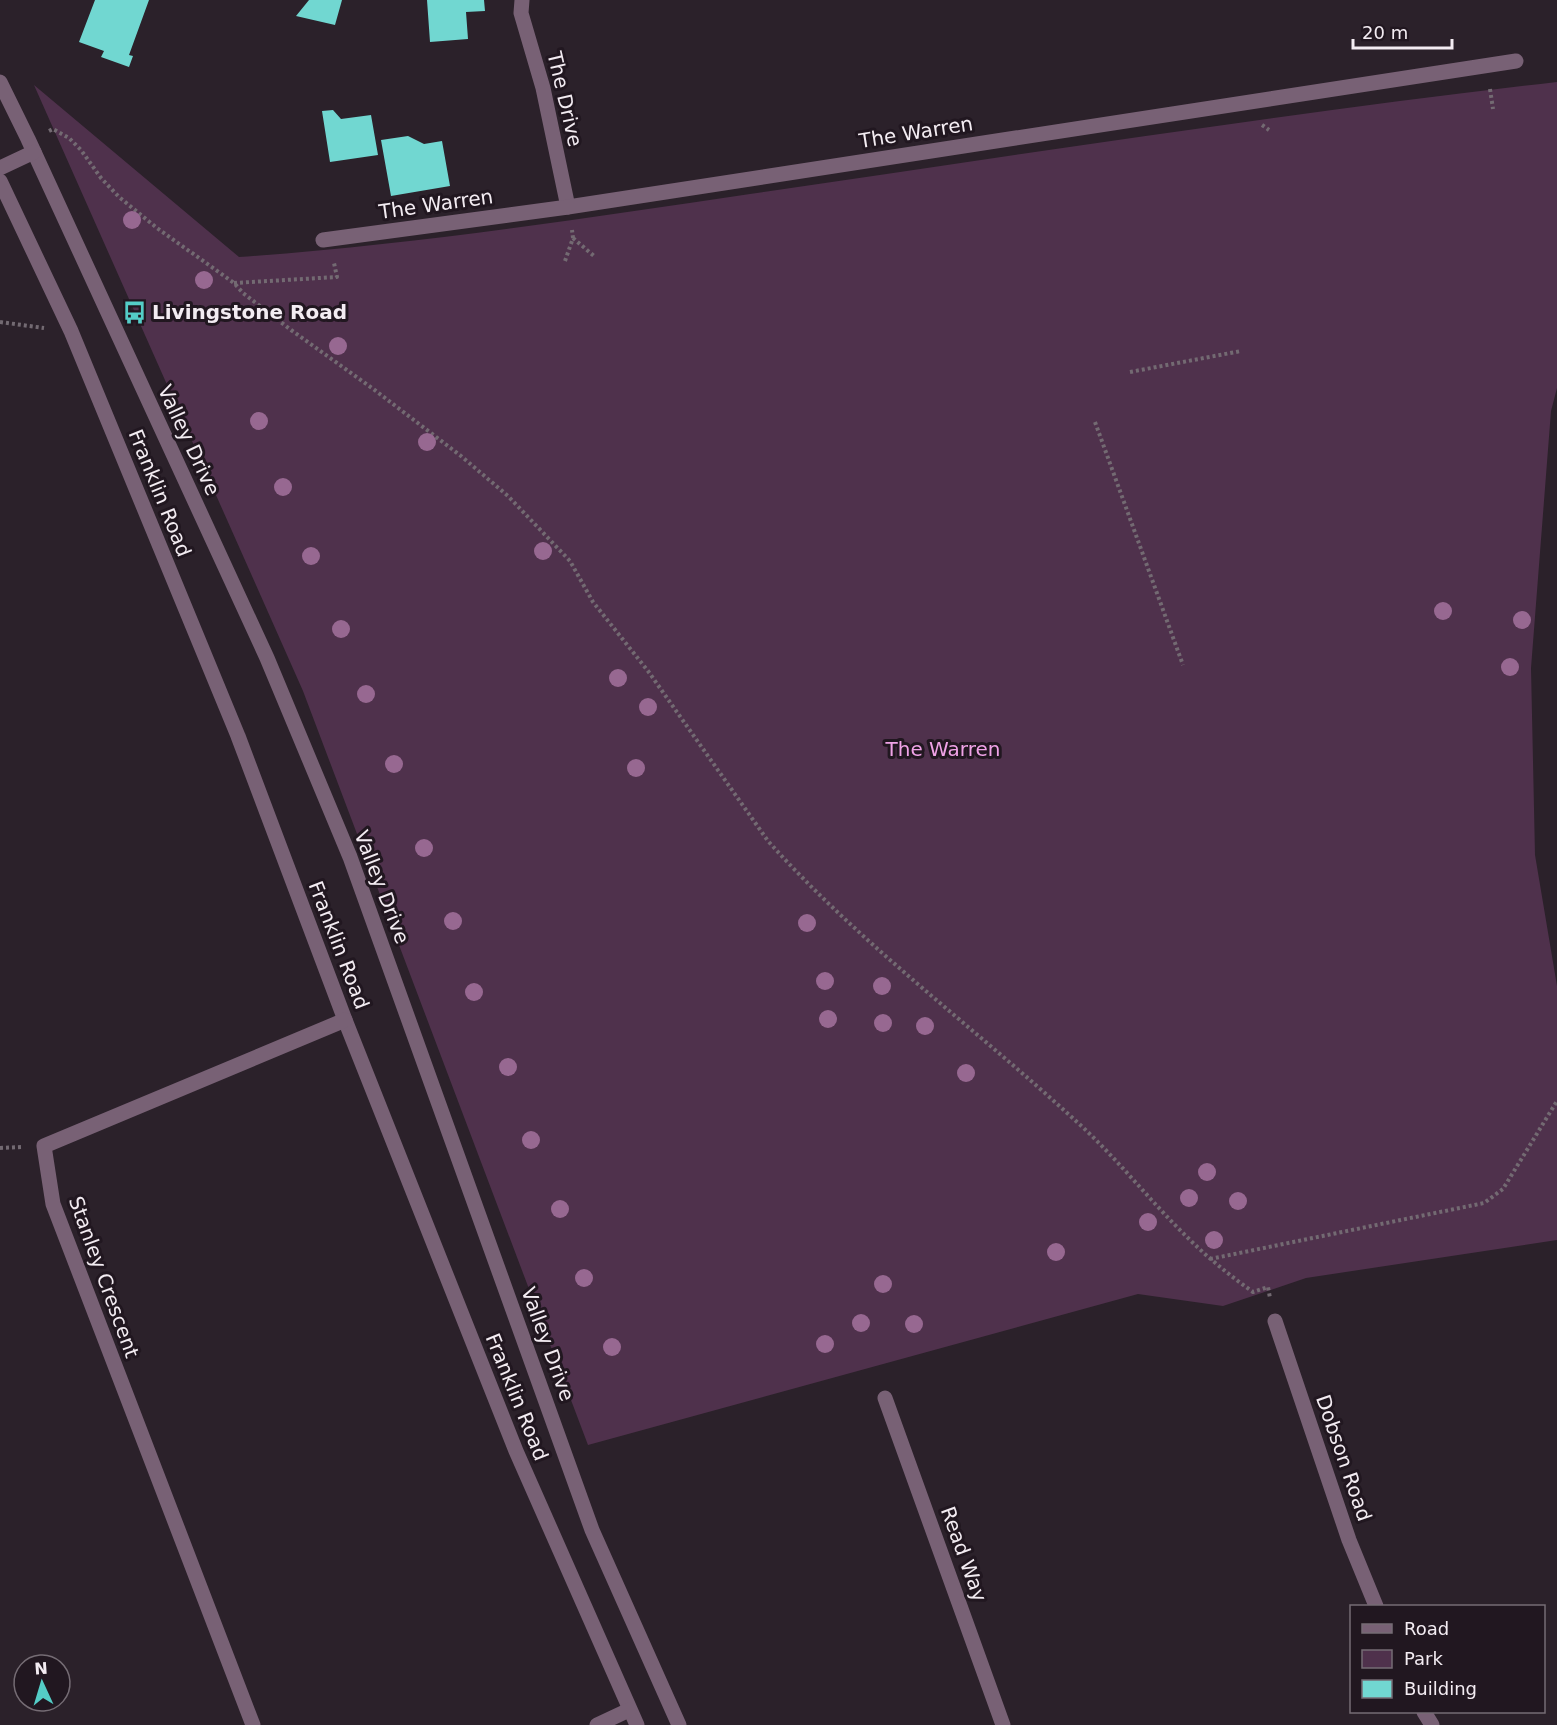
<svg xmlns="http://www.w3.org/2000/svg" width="1557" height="1725" font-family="'DejaVu Sans',sans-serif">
<rect width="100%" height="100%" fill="#2b212a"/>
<!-- green -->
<path fill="#4f314c" d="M 1557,82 L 1557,388 L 1551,411 L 1531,668 L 1535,855 L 1557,986 L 1557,1240 L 1306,1278 L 1223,1306 L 1138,1294 L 588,1445 L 303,691 L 34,85 L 239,257 C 410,245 580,219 750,194 C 1018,155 1287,113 1557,82 Z"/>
<!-- building -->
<g fill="#71d7d1">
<polygon points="95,0 149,0 129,55 133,56 129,67 101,57 104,51 79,42"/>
<polygon points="309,0 342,0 335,25 296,16"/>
<polygon points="427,0 484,0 485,11 466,12 468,39 430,42"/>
<polygon points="333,110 341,119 371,115 378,155 330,162 322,111"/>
<polygon points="408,136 424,144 442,141 450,186 391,196 381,140"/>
</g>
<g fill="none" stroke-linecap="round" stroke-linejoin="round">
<!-- path -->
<g stroke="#736a72" stroke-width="4" stroke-dasharray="3 3" stroke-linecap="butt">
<polyline points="1490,89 1493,109"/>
<polyline points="1262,125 1269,130"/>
<path d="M 49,131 L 53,129 L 69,138 L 81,150 L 101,178 L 119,197 L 157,228 L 234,283 L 243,293 L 291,330 L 372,388 L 461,456 L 508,496 L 570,561 L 593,602 L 648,671 L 768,841 C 860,944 975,1028 1077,1122 C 1116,1157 1149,1200 1187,1237 C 1207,1257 1229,1275 1253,1292 L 1268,1287 L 1270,1298"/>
<polyline points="573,238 594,256"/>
<polyline points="565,261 573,238 572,230"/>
<polyline points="234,283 337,277 334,263"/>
<polyline points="0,322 44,328"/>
<polyline points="1130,372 1241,351"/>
<polyline points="1095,422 1183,665"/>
<polyline points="0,1148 22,1147"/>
<polyline points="1210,1259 1484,1203 1503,1189 1557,1101"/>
</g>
<!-- minor -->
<g stroke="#786175" stroke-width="15">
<polyline points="522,0 521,13 543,88 568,207"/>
<polyline points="0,82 28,139 267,658 350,857 592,1530 679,1725"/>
<polyline points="0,168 34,152"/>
<polyline points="0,181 71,331 238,736 345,1020 516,1451 637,1725"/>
<polyline points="323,240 568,207 1516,61"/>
<polyline points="1275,1321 1349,1540 1376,1606"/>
<polyline points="885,1398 1003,1725"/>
<polyline points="1424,1712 1432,1725"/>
<polyline points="253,1725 53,1204 44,1146 345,1020"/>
<polyline points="597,1725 629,1710"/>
</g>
</g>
<!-- trees -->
<g fill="#976891">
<circle cx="132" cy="220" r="9"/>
<circle cx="204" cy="280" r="9"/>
<circle cx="338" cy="346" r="9"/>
<circle cx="259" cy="421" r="9"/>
<circle cx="427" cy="442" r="9"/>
<circle cx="283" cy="487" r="9"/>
<circle cx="543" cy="551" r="9"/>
<circle cx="311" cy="556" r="9"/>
<circle cx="1443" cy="611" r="9"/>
<circle cx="1522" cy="620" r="9"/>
<circle cx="341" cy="629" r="9"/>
<circle cx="1510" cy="667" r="9"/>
<circle cx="618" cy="678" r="9"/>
<circle cx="366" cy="694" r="9"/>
<circle cx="648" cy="707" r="9"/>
<circle cx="394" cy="764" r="9"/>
<circle cx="636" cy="768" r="9"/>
<circle cx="424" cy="848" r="9"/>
<circle cx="453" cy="921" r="9"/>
<circle cx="807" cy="923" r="9"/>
<circle cx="825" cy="981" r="9"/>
<circle cx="882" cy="986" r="9"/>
<circle cx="474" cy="992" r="9"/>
<circle cx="828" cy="1019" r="9"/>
<circle cx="883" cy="1023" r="9"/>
<circle cx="925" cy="1026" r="9"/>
<circle cx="508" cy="1067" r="9"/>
<circle cx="966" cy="1073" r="9"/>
<circle cx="531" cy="1140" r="9"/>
<circle cx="1207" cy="1172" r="9"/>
<circle cx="1189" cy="1198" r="9"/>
<circle cx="1238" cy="1201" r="9"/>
<circle cx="560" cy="1209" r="9"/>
<circle cx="1148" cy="1222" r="9"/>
<circle cx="1214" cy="1240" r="9"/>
<circle cx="1056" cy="1252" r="9"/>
<circle cx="584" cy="1278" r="9"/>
<circle cx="883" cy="1284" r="9"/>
<circle cx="861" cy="1323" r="9"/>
<circle cx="914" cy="1324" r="9"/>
<circle cx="825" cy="1344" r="9"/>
<circle cx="612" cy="1347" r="9"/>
</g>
<!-- icons -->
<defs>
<symbol id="bus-bare" viewBox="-9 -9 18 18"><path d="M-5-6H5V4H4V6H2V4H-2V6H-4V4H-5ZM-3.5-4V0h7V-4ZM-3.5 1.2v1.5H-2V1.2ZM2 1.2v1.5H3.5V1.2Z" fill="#54cdc7" stroke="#211720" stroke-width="2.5" paint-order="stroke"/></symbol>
</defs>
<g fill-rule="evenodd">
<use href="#bus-bare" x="118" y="296" width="33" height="33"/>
</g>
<g text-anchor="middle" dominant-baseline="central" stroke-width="6" stroke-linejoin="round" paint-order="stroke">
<!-- street labels -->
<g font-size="20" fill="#f3ecf2" stroke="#211720">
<text transform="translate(565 99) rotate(77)">The Drive</text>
<text transform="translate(916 132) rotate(-9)">The Warren</text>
<text transform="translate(436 204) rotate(-8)">The Warren</text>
<text transform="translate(189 440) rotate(65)">Valley Drive</text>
<text transform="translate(160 493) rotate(68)">Franklin Road</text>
<text transform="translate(382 887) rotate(69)">Valley Drive</text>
<text transform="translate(339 945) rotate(69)">Franklin Road</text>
<text transform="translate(104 1277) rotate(70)">Stanley Crescent</text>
<text transform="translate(548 1344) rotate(70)">Valley Drive</text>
<text transform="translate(517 1397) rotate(68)">Franklin Road</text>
<text transform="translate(1344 1458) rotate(71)">Dobson Road</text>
<text transform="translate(964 1554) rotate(70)">Read Way</text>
</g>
<!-- poi labels -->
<g font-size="20" font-weight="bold" fill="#f3ecf2" stroke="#211720" text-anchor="start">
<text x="152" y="312">Livingstone Road</text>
</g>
<!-- park labels -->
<g font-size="20" fill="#efa2e6" stroke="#211720">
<text x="943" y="749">The Warren</text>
</g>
</g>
<!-- legend -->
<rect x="1350" y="1605" width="195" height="108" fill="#211720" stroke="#756c74" stroke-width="1.5"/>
<rect x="1362" y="1624" width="30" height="9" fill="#786175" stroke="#756c74" stroke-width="1.5"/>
<text x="1404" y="1635" font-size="18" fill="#f3ecf2">Road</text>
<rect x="1362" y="1650" width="30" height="18" fill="#4f314c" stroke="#756c74" stroke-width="1.5"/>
<text x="1404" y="1665" font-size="18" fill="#f3ecf2">Park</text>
<rect x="1362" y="1680" width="30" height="18" fill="#71d7d1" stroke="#756c74" stroke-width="1.5"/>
<text x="1404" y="1695" font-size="18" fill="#f3ecf2">Building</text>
<!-- north arrow -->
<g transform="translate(42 1683) rotate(356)"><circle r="28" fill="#211720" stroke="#756c74" stroke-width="1.5"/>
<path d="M0-4.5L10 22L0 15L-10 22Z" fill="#54cdc7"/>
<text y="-9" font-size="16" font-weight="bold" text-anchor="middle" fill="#f3ecf2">N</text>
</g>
<!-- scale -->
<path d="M1353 39v9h99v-9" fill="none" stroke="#f3ecf2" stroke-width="3"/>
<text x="1362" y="39" font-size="18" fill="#f3ecf2" stroke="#211720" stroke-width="4.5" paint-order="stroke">20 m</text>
</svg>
